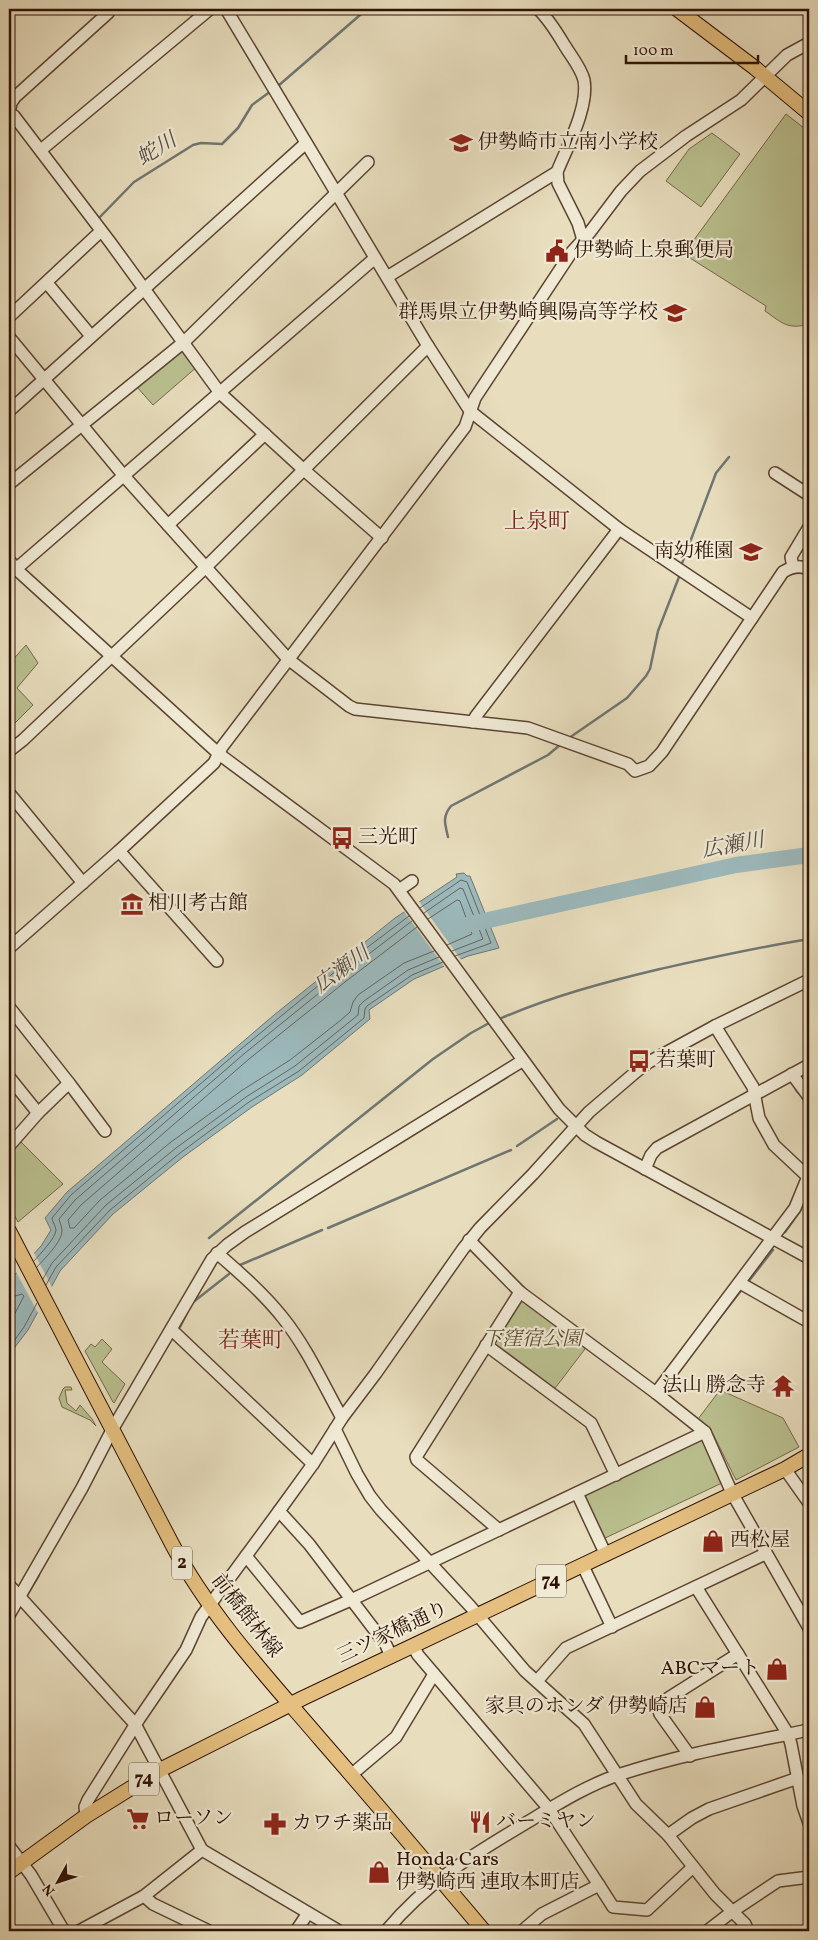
<svg xmlns="http://www.w3.org/2000/svg" width="818" height="1940" font-family="Vollkorn,'Noto Serif JP',serif">
<rect width="100%" height="100%" fill="#e8debe"/>
<filter id="stains"><feTurbulence type="fractalNoise" baseFrequency=".004" numOctaves="4"/><feColorMatrix values="0 0 0 0 .2 0 0 0 0 .09 0 0 0 0 .02 0 0 0 .5 -.17"/></filter>
<radialGradient id="worn" r=".72"><stop offset=".6" stop-color="#630" stop-opacity="0"/><stop offset="1" stop-color="#630" stop-opacity=".3"/></radialGradient>
<!-- green -->
<g fill="#bac08f" stroke="#74684a">
<path d="M 786,114 L 809,132 L 809,324 C 788,330 782,323 765,311 L 766,306 L 690,258 L 688,248 Z"/>
<polygon points="712,133 740,154 701,207 666,181 689,149"/>
<polygon points="182,348 198,366 153,405 136,386"/>
<polygon points="26,645 38,663 17,688 33,705 9,729 9,664"/>
<polygon points="19,1140 63,1184 18,1222 9,1205 9,1151"/>
<polygon points="518,1300 522,1300 583,1344 585,1349 556,1387 552,1389 494,1346 492,1341"/>
<polygon points="102,1339 112,1349 102,1362 125,1384 114,1403 113,1402 85,1351 91,1344 95,1347"/>
<polygon points="65,1387 71,1387 72,1390 65,1390 67,1403 76,1411 80,1405 92,1419 96,1426 90,1420 62,1407 59,1398 63,1389"/>
<polygon points="720,1390 783,1418 799,1447 736,1480 710,1428 698,1419"/>
<polygon points="704,1438 722,1483 603,1539 583,1495"/>
</g>
<!-- water -->
<polygon fill="#9cb9bc" stroke="#707672" points="464,873 467,876 470,876 499,948 468,956 414,979 369,1010 370,1019 302,1075 252,1107 183,1157 113,1214 60,1271 28,1330 12,1351 9,1362 9,1281 41,1246 51,1230 45,1218 67,1192 274,1015 395,918 457,877 456,874"/>
<!-- pier -->
<g fill="#e8debe">
<polygon points="418,900 462,961 446,969 403,910"/>
<polygon points="33,1251 53,1289 39,1315 15,1270"/>
</g>
<g fill="none" stroke-linecap="round" stroke-linejoin="round">
<!-- shore -->
<g stroke="#656560" stroke-width="1">
<polyline points="420,908 461,880 467,882 491,943 455,956"/>
<polyline points="424,913 460,888 463,889 483,939 452,951"/>
<polyline points="428,919 457,900 460,901 472,934 447,945"/>
<polyline points="417,927 345,982 249,1059 81,1205 68,1220 70,1228 74,1228 100,1200 171,1142 241,1091 290,1060 341,1020 350,1012 353,1002 358,995 404,963 434,951"/>
<path d="M 34,1261 C 39,1255 56,1238 56,1230 C 56,1226 52,1222 52,1218 L 71,1195 L 241,1049 L 336,971 L 409,916"/>
<path d="M 37,1267 C 44,1259 62,1242 62,1231 C 62,1227 60,1223 59,1219 L 75,1200 L 245,1053 L 340,976 L 412,921"/>
<polyline points="43,1279 52,1263 106,1205 176,1148 246,1097 295,1066 358,1015 359,1006 364,1001 408,970 439,957"/>
<polyline points="46,1285 56,1267 110,1210 180,1153 249,1102 299,1071 364,1018 365,1009 367,1006 412,975 443,962"/>
<polyline points="9,1298 22,1294 24,1296 9,1325"/>
<polyline points="9,1348 24,1327 37,1303"/>
</g>
<!-- stream -->
<g stroke="#707672" stroke-width="2.5">
<polyline points="278,86 367,9"/>
<polyline points="14,110 18,112 33,132"/>
<polyline points="98,219 134,182 193,145 201,143 222,144 238,128 252,105 271,91"/>
<polyline points="681,566 716,473 729,457"/>
<polyline points="569,738 627,698 646,676 650,669 658,631 679,577"/>
<path d="M 448,837 C 445,824 442,817 451,806 L 548,755 L 561,744"/>
<path d="M 497,1020 C 549,997 605,982 660,969 C 710,958 759,947 809,939"/>
<polyline points="796,1090 802,1096"/>
<polyline points="517,1146 557,1119"/>
<polyline points="328,1228 511,1150"/>
<polyline points="785,1232 800,1211 803,1204"/>
<polyline points="209,1238 433,1059 471,1033 491,1022"/>
<polyline points="240,1265 322,1230"/>
<polyline points="748,1282 773,1250"/>
<polyline points="192,1303 229,1274"/>
<polyline points="180,1327 187,1313"/>
<polyline points="700,1343 743,1288"/>
<polyline points="27,1595 39,1575"/>
</g>
<!-- river -->
<polyline stroke="#9cb9bc" stroke-width="16" points="466,925 736,865 809,855"/>
<defs>
<g id="minor">
<polyline points="226,9 428,346 470,411 619,529 752,618"/>
<path d="M 538,9 C 549,19 557,33 565,46 C 571,56 581,68 584,80 C 589,107 567,147 557,172 L 558,183 L 578,223 L 583,240"/>
<polyline points="9,113 14,116 110,242 220,393 304,470 382,538"/>
<polyline points="9,114 11,103 15,97 108,13 110,9"/>
<polyline points="41,150 210,9"/>
<polyline points="387,277 557,172"/>
<polyline points="47,283 91,336"/>
<polyline points="9,317 101,231"/>
<path d="M 9,337 L 124,476 L 288,659 L 349,706 L 355,709 L 528,728 L 628,764 L 635,771 L 649,766 L 662,752 L 783,572 C 791,567 800,565 809,569"/>
<polyline points="9,411 306,143"/>
<polyline points="775,473 809,495"/>
<polyline points="9,484 184,342 368,162"/>
<polyline points="168,525 265,434"/>
<polyline points="9,560 16,569 219,754 394,884 559,1109 585,1135 596,1142 809,1258"/>
<polyline points="793,567 791,557 809,527"/>
<polyline points="16,569 375,258"/>
<polyline points="473,722 476,716 619,529"/>
<polyline points="9,751 23,740 206,567 428,346"/>
<polyline points="9,793 83,883"/>
<polyline points="119,851 217,961"/>
<polyline points="399,890 412,881"/>
<polyline points="9,948 119,851 214,763 222,747 465,427 475,398 571,253 590,232 621,191 640,171 686,136 741,100 787,55 809,43"/>
<polyline points="9,1007 69,1083 105,1131"/>
<polyline points="715,1026 753,1087 759,1118 774,1145 807,1176"/>
<polyline points="792,1074 809,1097"/>
<polyline points="9,1077 38,1113"/>
<polyline points="9,1146 38,1113 69,1083"/>
<polyline points="645,1169 651,1155 657,1148 809,1065"/>
<polyline points="469,1240 520,1292 656,1393 705,1432 732,1493 809,1628"/>
<path d="M 217,1253 C 240,1273 264,1294 283,1318 C 307,1348 323,1384 342,1418"/>
<polyline points="740,1283 809,1322"/>
<polyline points="172,1330 313,1464"/>
<polyline points="486,1345 591,1423 616,1475"/>
<polyline points="656,1393 795,1208 809,1174"/>
<polyline points="335,1429 357,1474 370,1496 381,1510 470,1606 525,1671 584,1724 636,1804 668,1835 715,1894 745,1924 748,1931"/>
<polyline points="785,1469 809,1503"/>
<polyline points="577,1493 606,1555"/>
<polyline points="279,1511 309,1544 386,1645 391,1656"/>
<polyline points="499,1530 417,1460 416,1457 520,1292"/>
<polyline points="246,1556 300,1622 351,1600 705,1432"/>
<polyline points="583,1566 612,1627"/>
<polyline points="9,1585 135,1724 202,1850 339,1931"/>
<polyline points="696,1587 788,1734 791,1744 803,1806 809,1823"/>
<polyline points="9,1615 82,1488 112,1430 212,1259 227,1245 245,1232 522,1061"/>
<polyline points="413,1646 418,1655 549,1809 599,1885 542,1914 522,1931"/>
<polyline points="537,1681 566,1648 765,1554"/>
<polyline points="690,1756 660,1714 658,1707 664,1701 738,1654"/>
<polyline points="351,1775 396,1737 434,1674"/>
<polyline points="86,1816 85,1807 88,1800 139,1719 186,1650 201,1617 279,1511 313,1464 342,1418 376,1373 463,1249 480,1228 533,1174 589,1112 637,1071 649,1062 715,1026 809,980"/>
<polyline points="668,1835 692,1818 709,1809 798,1778"/>
<polyline points="9,1846 31,1875 64,1931"/>
<polyline points="599,1885 613,1907 647,1910 693,1867"/>
<polyline points="144,1896 153,1904 209,1931"/>
<polyline points="79,1931 144,1896 202,1850"/>
<polyline points="296,1931 308,1913"/>
<path d="M 386,1931 C 428,1881 471,1856 526,1823 C 556,1805 587,1785 621,1774 C 682,1754 746,1743 809,1730"/>
<polyline points="707,1931 733,1911 778,1881 809,1877"/>
</g>
<g id="major">
<polyline points="677,9 755,68 809,113"/>
<path d="M 9,1231 L 172,1544 C 210,1616 268,1678 321,1740 C 376,1803 430,1867 484,1931"/>
<polyline points="9,1872 86,1816 160,1770 303,1698 785,1469 809,1455"/>
</g>
</defs>
<!-- minor casing -->
<use href="#minor" stroke="#5c4432" stroke-width="14"/>
<!-- major casing -->
<use href="#major" stroke="#2e1104" stroke-width="16"/>
<!-- minor -->
<use href="#minor" stroke="#f0ead5" stroke-width="11"/>
<!-- major -->
<use href="#major" stroke="#e4bf7f" stroke-width="14"/>
</g>
<!-- icons -->
<defs>
<symbol id="school-bare" viewBox="-9 -9 18 18"><path d="M0-5L7-2L0 1L-7-2ZM-4 1L0 2.5L4 1V4Q0 6-4 4Z" fill="#8f2418" stroke="#f0ead5" stroke-width="2.5" paint-order="stroke"/></symbol>
<symbol id="civic-bare" viewBox="-9 -9 18 18"><path d="M-.6-6.5H3V-4.5H.6V-3L4-1V1h2V6H-6V1h2V-1L-.6-3ZM-1.2 2.5V6h2.4V2.5Z" fill="#8f2418" stroke="#f0ead5" stroke-width="2.5" paint-order="stroke"/></symbol>
<symbol id="bus-bare" viewBox="-9 -9 18 18"><path d="M-5-6H5V4H4V6H2V4H-2V6H-4V4H-5ZM-3.5-4V0h7V-4ZM-3.5 1.2v1.5H-2V1.2ZM2 1.2v1.5H3.5V1.2Z" fill="#8f2418" stroke="#f0ead5" stroke-width="2.5" paint-order="stroke"/></symbol>
<symbol id="museum-bare" viewBox="-9 -9 18 18"><path d="M0-6L6-3V-2H-6V-3ZM-5-1h2V3h-2ZM-1-1h2V3h-2ZM3-1h2V3H3ZM-6 4H6V6H-6Z" fill="#8f2418" stroke="#f0ead5" stroke-width="2.5" paint-order="stroke"/></symbol>
<symbol id="temple-bare" viewBox="-9 -9 18 18"><path d="M0-6L5-2H3V0L6.5 2.5H4V6H1.5V3h-3V6H-4V2.5H-6.5L-3 0V-2H-5Z" fill="#8f2418" stroke="#f0ead5" stroke-width="2.5" paint-order="stroke"/></symbol>
<symbol id="shop-bare" viewBox="-9 -9 18 18"><path d="M-5-2.5h2.3a2.7 3.5 0 0 1 5.4 0H5L5.5 6h-11ZM-1.5-2.5h3a1.5 2.3 0 0 0-3 0Z" fill="#8f2418" stroke="#f0ead5" stroke-width="2.5" paint-order="stroke"/></symbol>
<symbol id="supermarket-bare" viewBox="-9 -9 18 18"><path d="M-6-5.5h2.5l.6 2H6L4.5 2H-2.5L-4.4-4H-6ZM-1.5 3.2a1.3 1.3 0 1 0 .1 0ZM3 3.2a1.3 1.3 0 1 0 .1 0Z" fill="#8f2418" stroke="#f0ead5" stroke-width="2.5" paint-order="stroke"/></symbol>
<symbol id="restaurant-bare" viewBox="-9 -9 18 18"><path d="M-5-6h1v4h1v-4h1v4h1v-4h1v5L-1.5 .5V6h-2V.5L-5-1ZM5-6V6H3V1.5H1.5Q1.5-4 5-6Z" fill="#8f2418" stroke="#f0ead5" stroke-width="2.5" paint-order="stroke"/></symbol>
<symbol id="pharmacy-bare" viewBox="-9 -9 18 18"><path d="M-2-6h4v4h4v4h-4v4h-4v-4h-4v-4h4Z" fill="#8f2418" stroke="#f0ead5" stroke-width="2.5" paint-order="stroke"/></symbol>
</defs>
<g fill-rule="evenodd">
<use href="#school-bare" x="445" y="127" width="32" height="32"/>
<use href="#civic-bare" x="541" y="235" width="32" height="32"/>
<use href="#school-bare" x="659" y="297" width="32" height="32"/>
<use href="#school-bare" x="735" y="536" width="32" height="32"/>
<use href="#bus-bare" x="326" y="822" width="32" height="32"/>
<use href="#museum-bare" x="116" y="888" width="32" height="32"/>
<use href="#bus-bare" x="623" y="1045" width="32" height="32"/>
<use href="#temple-bare" x="767" y="1370" width="32" height="32"/>
<use href="#shop-bare" x="697" y="1525" width="32" height="32"/>
<use href="#shop-bare" x="761" y="1653" width="32" height="32"/>
<use href="#shop-bare" x="689" y="1691" width="32" height="32"/>
<use href="#supermarket-bare" x="122" y="1803" width="32" height="32"/>
<use href="#restaurant-bare" x="464" y="1806" width="32" height="32"/>
<use href="#pharmacy-bare" x="259" y="1808" width="32" height="32"/>
<use href="#shop-bare" x="363" y="1856" width="32" height="32"/>
</g>
<g text-anchor="middle" dominant-baseline="central" stroke-width="4.5" stroke-linejoin="round" paint-order="stroke">
<!-- shield labels -->
<g fill="#f0ead5" stroke="#685243" stroke-width="1">
<rect x="172" y="1546.5" width="20" height="33" rx="4"/>
<rect x="536" y="1564.5" width="30" height="33" rx="4"/>
<rect x="129" y="1762.5" width="30" height="33" rx="4"/>
</g>
<g font-size="19" font-weight="bold" fill="#2e1104">
<text x="182" y="1563">2</text>
<text x="551" y="1581">74</text>
<text x="144" y="1779">74</text>
</g>
<!-- poi labels -->
<g font-size="20" fill="#2e1104" stroke="#f0ead5" text-anchor="start">
<text x="478" y="143">伊勢崎市立南小学校</text>
<text x="574" y="251">伊勢崎上泉郵便局</text>
<text x="658" y="313" text-anchor="end">群馬県立伊勢崎興陽高等学校</text>
<text x="734" y="552" text-anchor="end">南幼稚園</text>
<text x="358" y="838">三光町</text>
<text x="148" y="904">相川考古館</text>
<text x="656" y="1061">若葉町</text>
<text x="766" y="1386" text-anchor="end">法山 勝念寺</text>
<text x="730" y="1541">西松屋</text>
<text x="760" y="1669" text-anchor="end">ABCマート</text>
<text x="688" y="1707" text-anchor="end">家具のホンダ 伊勢崎店</text>
<text x="154" y="1819">ローソン</text>
<text x="496" y="1822">バーミヤン</text>
<text x="292" y="1824">カワチ薬品</text>
<text x="396" y="1860">Honda Cars<tspan x="396" dy="23">伊勢崎西 連取本町店</tspan></text>
</g>
<!-- park labels -->
<g font-size="20" font-style="italic" fill="#5f4e35" stroke="#f0ead5">
<text x="532" y="1340">下窪宿公園</text>
</g>
<!-- street labels -->
<g font-size="20" fill="#2e1104" stroke="#f0ead5">
<text transform="translate(246 1616) rotate(52)">前橋館林線</text>
<text transform="translate(393 1633) rotate(-25)">三ツ家橋通り</text>
</g>
<!-- water labels -->
<g font-size="21" font-style="italic" fill="#544c44" stroke="#f0ead5">
<text transform="translate(157 150) rotate(-32)">蛇川</text>
<text transform="translate(733 846) rotate(-10)">広瀬川</text>
<text transform="translate(342 970) rotate(-36)">広瀬川</text>
</g>
<!-- quarter labels -->
<g font-size="22" fill="#7a1f14" stroke="#f0ead5">
<text x="537" y="522">上泉町</text>
<text x="251" y="1341">若葉町</text>
</g>
</g>
<!-- margin -->
<rect width="818" height="1940" fill="none" stroke="#e8debe" stroke-width="30"/>
<rect x="10" y="10" width="798" height="1920" fill="none" stroke="#2e1104" stroke-width="2.5"/>
<rect x="15" y="15" width="788" height="1910" fill="none" stroke="#2e1104"/>
<!-- north arrow -->
<g transform="translate(58 1882) rotate(230)" stroke="#f0ead5" stroke-width="4" paint-order="stroke">
<path d="M0-4L9 19L0 12L-9 19Z" fill="#2e1104"/>
<text y="-8" font-size="14" font-weight="bold" text-anchor="middle" fill="#2e1104">N</text>
</g>
<!-- scale -->
<path d="M626 55v8h132v-8" fill="none" stroke="#2e1104" stroke-width="2.5"/>
<text x="633" y="55" font-size="15" fill="#2e1104" stroke="#f0ead5" stroke-width="4" paint-order="stroke">100 m</text>
<rect width="100%" height="100%" filter="url(#stains)"/>
<rect width="100%" height="100%" fill="url(#worn)"/>
</svg>
